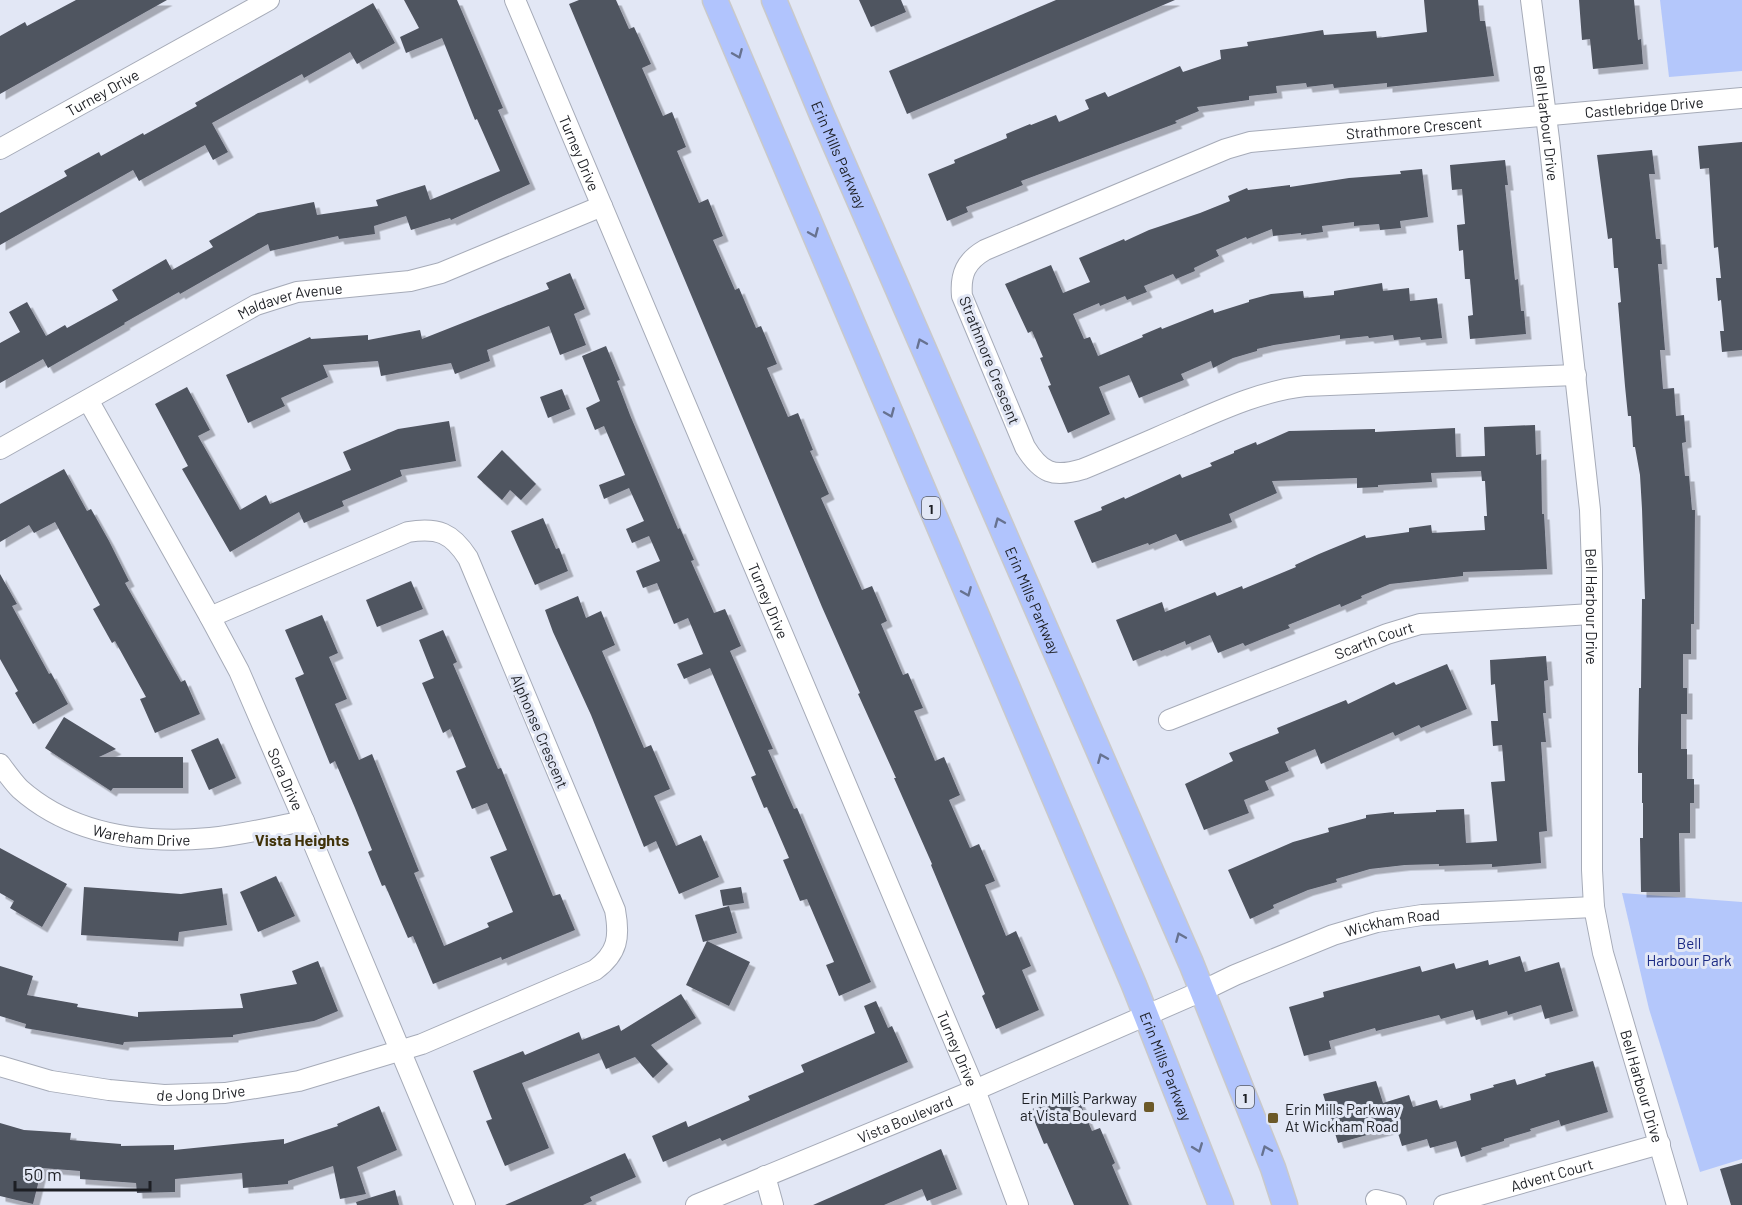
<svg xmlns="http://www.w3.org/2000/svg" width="1742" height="1205" font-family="Barlow,sans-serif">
<defs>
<filter id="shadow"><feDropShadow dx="5.5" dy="5.5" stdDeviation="0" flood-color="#0004"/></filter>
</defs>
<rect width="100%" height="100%" fill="#e2e7f5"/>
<!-- green -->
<g fill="#b4c7fb">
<polygon points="1660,0 1742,0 1742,71 1669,77"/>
<polygon points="1622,893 1742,902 1742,1159 1700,1172 1649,1009"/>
</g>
<!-- building -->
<g fill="#505460" filter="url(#shadow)">
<polygon points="76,0 167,0 0,94 0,36 25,22 27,26"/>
<polygon points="404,0 457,0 503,108 498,110 530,184 451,220 450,218 411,230 406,216 374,226 375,234 339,239 338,236 270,251 268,244 180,294 179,292 124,323 125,324 48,368 43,359 0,383 0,343 20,332 9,312 27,302 46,336 65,325 67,328 118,300 112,290 166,259 172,270 213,247 209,241 258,213 314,202 317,215 378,206 376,200 425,185 430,200 500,171 477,119 475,120 442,38 406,53 400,37 419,28"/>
<polygon points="579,0 616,0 629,29 634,27 651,64 642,68 663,116 672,112 686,147 677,151 699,203 708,199 723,236 713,240 735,290 739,288 756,328 761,326 777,364 767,368 788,417 798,413 813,450 810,451 829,494 821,498 862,590 872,586 887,621 881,624 903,675 908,673 923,708 914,711 935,761 944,757 960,795 949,800 970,848 979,844 995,881 985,885 1006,936 1016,931 1031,966 1022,970 1039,1010 996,1029 982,996 985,994 931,865 932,864 894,778 896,778 858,694 860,693 822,607 569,4"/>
<polygon points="859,0 901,0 906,12 871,27"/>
<polygon points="1056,0 1175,0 907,114 889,71"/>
<polygon points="1424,0 1478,0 1480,21 1485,21 1494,76 1387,87 1387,83 1334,88 1333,84 1307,87 1306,83 1276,86 1277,93 1249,96 1249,100 1197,107 1199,111 1175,121 1177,123 1021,181 1023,185 966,207 968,212 947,221 928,174 955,163 954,160 1007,138 1006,134 1030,124 1031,125 1056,115 1059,122 1089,109 1085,100 1105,92 1108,97 1180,66 1183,72 1221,59 1220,50 1248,46 1247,42 1323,30 1324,35 1376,31 1377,38 1427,32"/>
<polygon points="1579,0 1634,0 1638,40 1641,39 1643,64 1593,69 1590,39 1582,40"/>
<polygon points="373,3 395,43 357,64 350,52 304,78 302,74 212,123 228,152 213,160 205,145 139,181 133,170 0,245 0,213 67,176 64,171 99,152 101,156 143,133 144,135 197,106 195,103"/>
<polygon points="1742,142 1742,350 1722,352 1720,331 1724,331 1721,300 1718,301 1716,278 1721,278 1718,247 1714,248 1709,168 1700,169 1698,146"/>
<polygon points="1652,150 1655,174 1649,174 1656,239 1660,239 1662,264 1658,264 1665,350 1660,350 1663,389 1674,388 1676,416 1684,415 1686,442 1682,443 1685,476 1689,476 1692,510 1695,510 1694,624 1691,624 1691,654 1683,654 1683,688 1687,688 1687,714 1681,714 1681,749 1687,749 1687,779 1694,779 1694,803 1690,803 1690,833 1679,833 1680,892 1641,892 1640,838 1643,838 1643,803 1642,803 1642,773 1638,773 1638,749 1639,688 1641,688 1642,599 1645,599 1642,509 1640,475 1635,447 1633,447 1631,416 1628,416 1625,386 1618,303 1621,302 1618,268 1614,268 1612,238 1608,239 1597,155"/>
<polygon points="1505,160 1508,185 1505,185 1515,280 1518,279 1521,311 1524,311 1526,334 1470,339 1468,316 1473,315 1470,279 1465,279 1463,250 1459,251 1457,225 1465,224 1462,189 1452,190 1450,165"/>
<polygon points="1422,169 1428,217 1400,221 1401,228 1380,230 1379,224 1354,226 1354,222 1322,226 1323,232 1301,235 1301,233 1273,236 1272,229 1247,239 1246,237 1216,250 1219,256 1194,268 1195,271 1176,279 1173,274 1144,286 1147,292 1127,300 1125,296 1100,306 1099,303 1073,314 1084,339 1090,337 1098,356 1143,337 1142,335 1161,327 1162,329 1213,309 1214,313 1249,302 1249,300 1271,294 1303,291 1304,298 1334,295 1334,291 1382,283 1383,291 1409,288 1410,301 1437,298 1442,338 1421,340 1420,337 1394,340 1393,335 1369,338 1368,336 1340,339 1340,335 1274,345 1257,349 1257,351 1233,358 1213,368 1211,361 1181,374 1184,380 1139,398 1129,375 1099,387 1110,414 1068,433 1048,386 1051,385 1040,358 1043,357 1032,331 1028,333 1005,284 1051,265 1063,293 1090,282 1079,258 1124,239 1125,241 1149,230 1200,213 1230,201 1228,196 1247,188 1248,190 1290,185 1290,187 1349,178 1401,174 1400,171"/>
<polygon points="570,273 585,309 574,314 586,345 560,355 549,326 487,350 490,361 455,374 451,363 381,376 378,361 323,365 328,377 281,398 285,406 248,423 226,375 310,337 311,339 368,335 368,340 420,330 422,339 549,289 546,283"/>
<polygon points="606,346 620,380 617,381 630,415 678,529 680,528 694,560 691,561 714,613 725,609 741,646 730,651 773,749 768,750 794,809 797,808 871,982 839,996 826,965 834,962 807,899 800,901 783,860 789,858 767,807 764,808 751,777 756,775 710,668 684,679 677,664 703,654 688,618 674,624 657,583 643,588 636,571 660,561 649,536 632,543 626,529 644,521 629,488 604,499 599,485 625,475 604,426 595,430 586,408 600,401 582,356"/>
<polygon points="187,387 210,430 198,436 240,510 266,495 270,504 351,470 343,452 398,429 449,421 456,461 400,470 402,476 342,501 344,506 304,523 299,512 230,552 182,469 188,466 155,404"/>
<polygon points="562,389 570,409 548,418 540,397"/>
<polygon points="1535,425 1536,455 1541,454 1542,514 1544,514 1547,569 1463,572 1463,576 1390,584 1361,596 1362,598 1341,607 1340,604 1288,625 1290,628 1267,637 1245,646 1243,643 1218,653 1210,635 1186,645 1185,641 1161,651 1160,650 1133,661 1116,620 1162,602 1165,612 1215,592 1217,596 1242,586 1243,589 1296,567 1295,565 1319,554 1365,535 1366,538 1409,532 1409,528 1431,525 1432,533 1485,530 1484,516 1487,516 1485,481 1482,481 1481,471 1431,473 1432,482 1378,485 1378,487 1357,488 1357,478 1272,481 1277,493 1229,514 1232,522 1180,541 1176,534 1149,545 1148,543 1092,563 1074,521 1102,510 1101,507 1124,497 1125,499 1180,474 1182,478 1212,466 1210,463 1234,453 1234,451 1256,442 1257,445 1289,431 1375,429 1375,432 1455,428 1456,457 1485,456 1484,427"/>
<polygon points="502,450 536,484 521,500 510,490 502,500 477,477"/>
<polygon points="64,469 87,511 91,509 109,541 129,581 125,583 181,682 185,680 200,714 155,733 140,699 146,697 115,641 112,643 93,609 100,605 55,522 34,533 29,525 0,542 0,504"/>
<polygon points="543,518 556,549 559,548 568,571 535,585 511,531"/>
<polygon points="0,574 17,604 12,606 49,674 51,673 68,704 33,724 15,693 18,691 0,659"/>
<polygon points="411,581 423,609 377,627 366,600"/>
<polygon points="578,596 586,618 601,611 615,645 602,651 644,748 651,745 670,789 654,796 676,846 701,835 719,877 679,894 656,841 644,847 591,715 553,632 545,610"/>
<polygon points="322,615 338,653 329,657 347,699 335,704 359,760 372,754 419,871 414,873 444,946 489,927 487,923 513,912 490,857 507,850 487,803 472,809 456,771 466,767 450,729 443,733 422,683 434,678 419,640 443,630 457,662 453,664 498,769 501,768 553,896 560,894 575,930 502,960 501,957 433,984 413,936 408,938 385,885 382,886 368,852 372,850 355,808 335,761 330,764 295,678 304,674 285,630"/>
<polygon points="1546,656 1548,680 1544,681 1546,713 1543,713 1546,742 1541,742 1547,831 1539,832 1541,863 1492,867 1492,864 1439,866 1439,864 1405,865 1370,869 1336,879 1337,882 1308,890 1273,905 1274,908 1250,919 1228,870 1293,842 1329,832 1328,828 1366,818 1366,815 1394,812 1394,814 1436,812 1436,810 1464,809 1466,843 1497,841 1491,782 1505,781 1502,745 1493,746 1491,721 1498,721 1495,684 1491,685 1490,660"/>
<polygon points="1447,664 1467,709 1421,728 1419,725 1395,736 1393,732 1321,764 1315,749 1285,762 1289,771 1265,781 1269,790 1244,800 1249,813 1204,830 1185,784 1233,761 1229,753 1279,733 1277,728 1346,700 1348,704 1394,682 1396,685"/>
<polygon points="64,717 116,749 99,757 183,757 183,788 113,788 111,791 45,748"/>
<polygon points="218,738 236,778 209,790 191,750"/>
<polygon points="0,848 67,884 42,927 10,908 14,901 0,893"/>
<polygon points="276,876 295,916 258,932 240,892"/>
<polygon points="84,887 181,894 222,888 227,925 179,932 178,941 81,935"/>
<polygon points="741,887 744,903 723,906 720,890"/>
<polygon points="729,906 737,933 703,942 695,915"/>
<polygon points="707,941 750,962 729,1006 686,985"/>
<polygon points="1520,956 1525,972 1559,962 1573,1011 1545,1019 1541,1005 1508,1015 1507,1011 1476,1020 1473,1010 1441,1019 1439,1015 1376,1031 1375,1028 1329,1041 1331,1049 1304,1056 1289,1007 1324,997 1323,992 1420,966 1422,972 1454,963 1456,969 1488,960 1489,965"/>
<polygon points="318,961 338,1011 314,1021 233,1035 233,1037 124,1042 123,1045 25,1028 26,1024 0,1016 0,966 33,976 27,995 78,1004 77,1007 138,1017 138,1012 243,1008 240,994 297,984 292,971"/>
<polygon points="681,994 696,1018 651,1045 668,1064 653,1078 635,1057 606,1069 599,1053 522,1083 549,1148 505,1166 486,1121 492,1119 473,1071 523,1051 525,1055 579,1032 582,1040 619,1025 621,1031"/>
<polygon points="876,1001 888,1028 892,1026 908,1062 722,1141 720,1138 663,1162 652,1136 686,1121 688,1127 750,1100 748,1096 804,1072 801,1065 875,1033 864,1006"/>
<polygon points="1593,1061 1608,1112 1561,1126 1559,1120 1530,1129 1531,1131 1504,1139 1504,1141 1481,1148 1482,1150 1461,1157 1456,1141 1430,1148 1427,1139 1402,1146 1396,1127 1338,1143 1323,1094 1376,1081 1383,1103 1409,1095 1413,1107 1437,1100 1440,1109 1471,1100 1470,1094 1494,1087 1493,1085 1515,1079 1517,1085 1546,1076 1545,1074"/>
<polygon points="1075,1091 1092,1131 1100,1128 1115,1163 1112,1165 1129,1205 1074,1205 1047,1143 1044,1144 1030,1110"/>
<polygon points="379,1106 397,1150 357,1167 366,1194 340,1199 333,1166 288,1181 288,1184 243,1188 242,1173 175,1179 175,1192 137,1193 136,1183 80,1179 80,1171 42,1168 33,1204 0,1196 0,1123 24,1130 71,1133 70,1140 121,1144 121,1146 174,1145 174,1150 284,1139 284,1144 338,1126 337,1124"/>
<polygon points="941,1149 957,1189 927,1201 922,1189 884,1205 813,1205"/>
<polygon points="625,1153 636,1177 590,1197 592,1201 583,1205 505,1205"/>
<polygon points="1742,1163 1742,1205 1731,1205 1720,1169"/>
<polygon points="395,1190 399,1205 357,1205 356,1202"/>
</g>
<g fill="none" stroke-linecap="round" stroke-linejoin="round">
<defs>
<g id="minor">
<path id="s1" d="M 515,0 L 975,1090 L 1018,1205"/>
<path id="s2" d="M 1531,0 L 1549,139 L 1590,510 L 1592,569 L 1592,870 L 1594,907 L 1603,953 L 1677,1205"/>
<path id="s3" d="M 0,149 L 269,0"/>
<path id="s4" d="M 1576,375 L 1305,386 C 1262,391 1225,408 1186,425 C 1151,440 1117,455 1083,469 C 1053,478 1041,473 1025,447 L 962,296 C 960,274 966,261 985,250 L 1226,149 L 1250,142 L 1742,98"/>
<path id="s5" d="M 88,400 L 210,617 L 239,671 L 304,821 L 465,1205"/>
<path id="s6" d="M 0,449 L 256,305 L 297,292 L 410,281 L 441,273 L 602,206"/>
<path id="s7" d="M 1169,720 L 1387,634 L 1420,624 L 1592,614"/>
<path id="s8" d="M 0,764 C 6,772 13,782 20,789 C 72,835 143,844 210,838 C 241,835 273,827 304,821"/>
<path id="s9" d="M 0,1066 L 51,1081 L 109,1090 L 164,1095 L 225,1093 L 299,1081 L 422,1044 L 595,970 C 618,953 620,937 615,910 L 468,558 C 452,533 438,527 408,532 L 210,617"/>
<polyline points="765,1176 773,1205"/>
<polyline points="1376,1200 1396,1205"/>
<path id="s10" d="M 696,1205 L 975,1090 L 1202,991 L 1235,975 L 1333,935 L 1377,922 L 1422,915 L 1594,907"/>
<path id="s11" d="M 1444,1205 L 1660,1144"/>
</g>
<g id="major">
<path id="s12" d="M 715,0 L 1134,985 L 1221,1205"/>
<path id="s13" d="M 774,0 L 822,115 L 1191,963 L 1273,1168 L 1285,1205"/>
</g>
</defs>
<!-- minor casing -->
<use href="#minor" stroke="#a6abb8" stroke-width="22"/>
<!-- major casing -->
<use href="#major" stroke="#c9c9ca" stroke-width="27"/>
<!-- minor -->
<use href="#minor" stroke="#fff" stroke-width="20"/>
<!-- major -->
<use href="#major" stroke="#b1c4fd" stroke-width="24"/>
</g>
<!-- one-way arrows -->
<defs><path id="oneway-chevron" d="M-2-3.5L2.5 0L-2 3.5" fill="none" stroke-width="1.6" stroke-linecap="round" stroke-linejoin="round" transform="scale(1.5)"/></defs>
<g stroke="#677290">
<use href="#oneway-chevron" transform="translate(738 54) rotate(67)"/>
<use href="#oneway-chevron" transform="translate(814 233) rotate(67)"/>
<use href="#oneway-chevron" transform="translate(921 343) rotate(-113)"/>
<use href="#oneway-chevron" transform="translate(890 413) rotate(67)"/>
<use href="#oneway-chevron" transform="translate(999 522) rotate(-113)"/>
<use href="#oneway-chevron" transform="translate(967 592) rotate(67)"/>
<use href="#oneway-chevron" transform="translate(1102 758) rotate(-113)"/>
<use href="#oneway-chevron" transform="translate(1180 937) rotate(-113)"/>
<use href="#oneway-chevron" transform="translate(1198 1148) rotate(69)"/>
<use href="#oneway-chevron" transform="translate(1266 1150) rotate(-112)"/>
</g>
<!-- markers -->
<g fill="#6c5928" stroke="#e2e7f5" stroke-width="2">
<rect x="1143" y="1101" width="12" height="12" rx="3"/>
<rect x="1267" y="1112" width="12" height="12" rx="3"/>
</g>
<g text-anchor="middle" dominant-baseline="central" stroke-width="6" stroke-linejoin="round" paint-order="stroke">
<!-- shield labels -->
<g fill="#e2e7f5" stroke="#585b63" stroke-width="1.5">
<rect x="922" y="497" width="18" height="22" rx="4.5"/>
<rect x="1236" y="1086" width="18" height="22" rx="4.5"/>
</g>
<g font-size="14" font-weight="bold" fill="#1d1f24">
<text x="931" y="508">1</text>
<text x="1245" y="1097">1</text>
</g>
<!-- street labels -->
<g font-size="15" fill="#1d1f24" stroke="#e2e7f5">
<text stroke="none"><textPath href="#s3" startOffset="117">Turney Drive</textPath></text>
<text stroke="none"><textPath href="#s4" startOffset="1479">Castlebridge Drive</textPath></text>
<text stroke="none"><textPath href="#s2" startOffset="124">Bell Harbour Drive</textPath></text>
<text stroke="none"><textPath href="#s4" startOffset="1248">Strathmore Crescent</textPath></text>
<text stroke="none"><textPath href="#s1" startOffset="166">Turney Drive</textPath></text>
<text stroke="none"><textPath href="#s13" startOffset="168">Erin Mills Parkway</textPath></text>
<text stroke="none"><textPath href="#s6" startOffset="328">Maldaver Avenue</textPath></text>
<text transform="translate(990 360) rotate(68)">Strathmore Crescent</text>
<text stroke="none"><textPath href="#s13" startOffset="654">Erin Mills Parkway</textPath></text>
<text stroke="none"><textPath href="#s1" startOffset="652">Turney Drive</textPath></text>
<text stroke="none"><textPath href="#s2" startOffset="610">Bell Harbour Drive</textPath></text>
<text stroke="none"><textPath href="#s7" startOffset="220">Scarth Court</textPath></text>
<text transform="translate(540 731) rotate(67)">Alphonse Crescent</text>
<text stroke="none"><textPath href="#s5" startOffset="428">Sora Drive</textPath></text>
<text stroke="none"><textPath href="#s8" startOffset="165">Wareham Drive</textPath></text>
<text stroke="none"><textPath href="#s10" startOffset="753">Wickham Road</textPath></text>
<text stroke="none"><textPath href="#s1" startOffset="1138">Turney Drive</textPath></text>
<text stroke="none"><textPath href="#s12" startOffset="1158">Erin Mills Parkway</textPath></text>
<text stroke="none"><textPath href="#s2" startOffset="1096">Bell Harbour Drive</textPath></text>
<text stroke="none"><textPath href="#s9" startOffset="204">de Jong Drive</textPath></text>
<text stroke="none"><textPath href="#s10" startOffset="226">Vista Boulevard</textPath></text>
<text stroke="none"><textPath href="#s11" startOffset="112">Advent Court</textPath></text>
</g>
<!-- park labels -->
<g font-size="15" fill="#1a2983" stroke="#e2e7f5">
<text x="1689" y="943">Bell<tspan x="1689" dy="17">Harbour Park</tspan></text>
</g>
<!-- poi labels -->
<g font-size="15" fill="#1d1f24" stroke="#e2e7f5" text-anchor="end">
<text x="1137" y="1098">Erin Mills Parkway<tspan x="1137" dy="17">at Vista Boulevard</tspan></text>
<text x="1285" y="1109" text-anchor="start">Erin Mills Parkway<tspan x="1285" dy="17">At Wickham Road</tspan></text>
</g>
<!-- neighbourhood labels -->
<g font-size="16" font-weight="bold" fill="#403208" stroke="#e2e7f5">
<text x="302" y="839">Vista Heights</text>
</g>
</g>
<!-- scale -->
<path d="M15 1181v9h135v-9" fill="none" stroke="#1d1f24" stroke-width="3"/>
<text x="24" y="1181" font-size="18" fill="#1d1f24" stroke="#e2e7f5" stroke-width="4.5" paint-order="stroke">50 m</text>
</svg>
